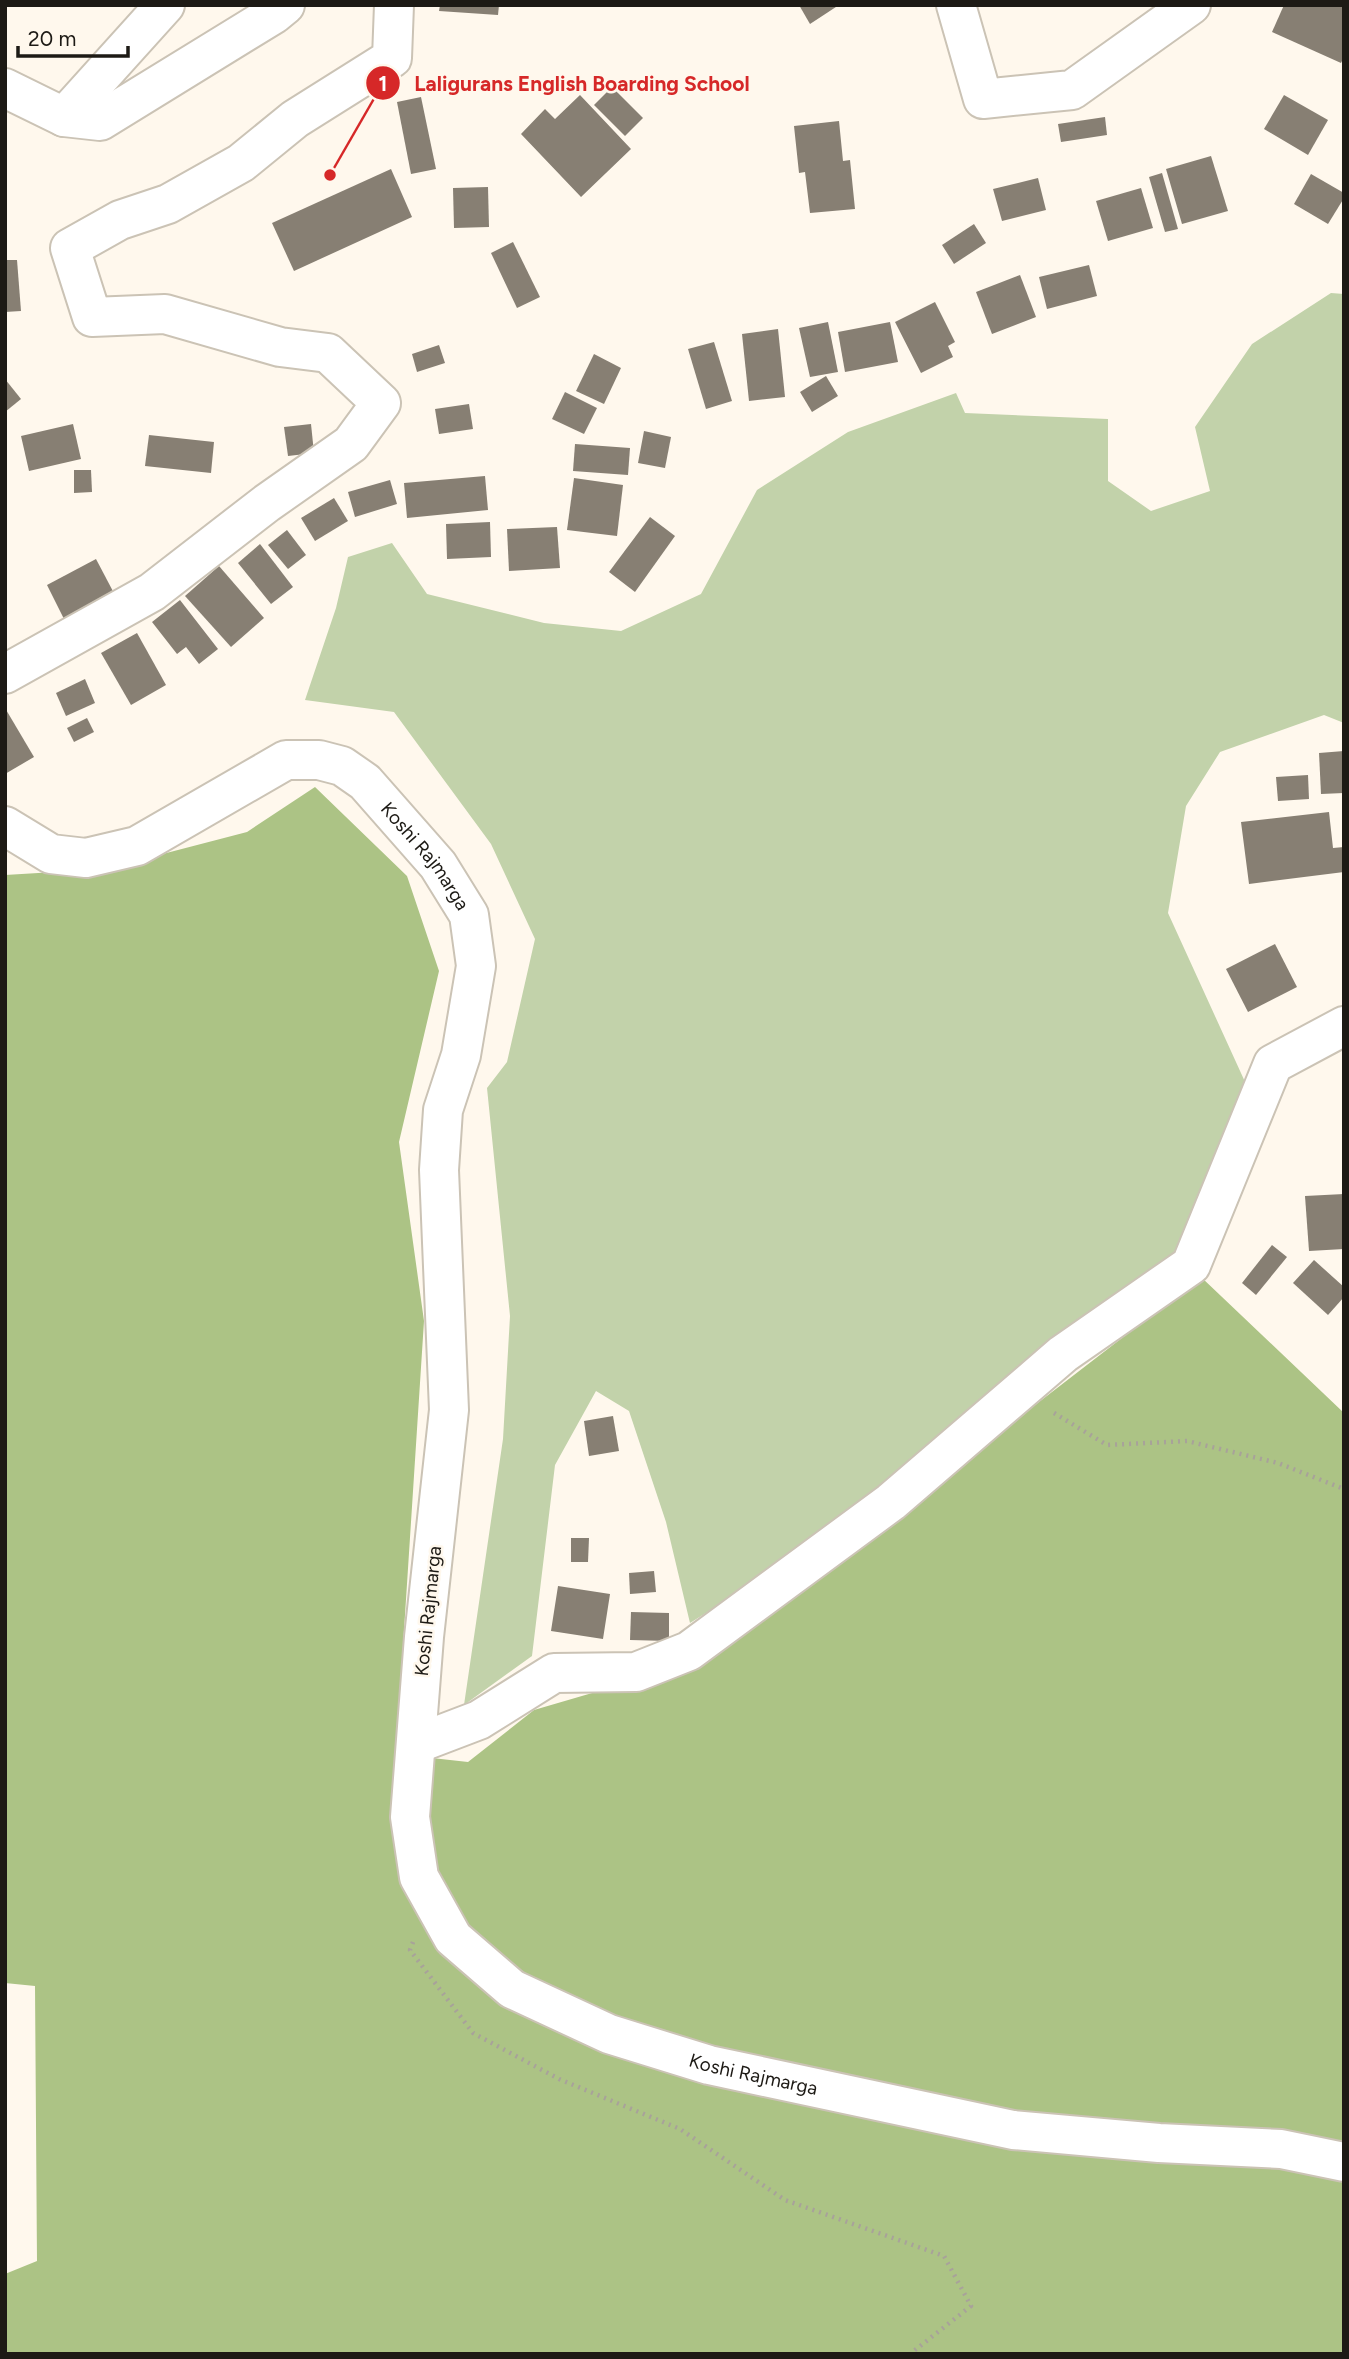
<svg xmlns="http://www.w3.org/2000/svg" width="1349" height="2359" font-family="Figtree,sans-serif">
<rect width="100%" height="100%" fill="#fff8ed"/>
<!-- green -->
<polygon fill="#c2d2aa" points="1331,293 1344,294 1344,723 1324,715 1220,752 1186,806 1168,913 1246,1084 1175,1261 1044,1349 864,1499 728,1599 690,1623 666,1522 629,1411 596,1391 555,1465 532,1656 464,1705 503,1439 510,1316 487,1088 507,1062 535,939 491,844 394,712 305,700 336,608 348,557 392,543 427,594 544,623 621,631 701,594 757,490 848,432 956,393 965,413 1108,419 1108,481 1151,511 1210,491 1195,427 1252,344"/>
<!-- forest -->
<polygon fill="#acc385" points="315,787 407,876 439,971 399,1142 424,1321 396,1754 468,1762 534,1710 705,1660 1201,1277 1344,1413 1344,2354 5,2354 5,2274 37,2261 35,1986 5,1983 5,875 105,869 247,832"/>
<!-- building -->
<g fill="#877f73">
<polygon points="440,5 499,5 498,15 439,11"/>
<polygon points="799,5 839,5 810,24"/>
<polygon points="1284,5 1344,5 1344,57 1341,63 1272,32"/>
<polygon points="612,87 643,118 625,136 594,105"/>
<polygon points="580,95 631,149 581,197 521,134 545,109 555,119"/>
<polygon points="1284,95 1328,120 1308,155 1264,129"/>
<polygon points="421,97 436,169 411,174 397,102"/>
<polygon points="1105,117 1107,135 1061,142 1058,124"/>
<polygon points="839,121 843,161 850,160 855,209 810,213 805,172 799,173 794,126"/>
<polygon points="1211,156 1228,211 1182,224 1166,169"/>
<polygon points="391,169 412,217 294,271 272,223"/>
<polygon points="1162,173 1178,229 1165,232 1149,177"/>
<polygon points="1311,174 1344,193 1344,198 1328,224 1294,204"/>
<polygon points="1038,178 1046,210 1002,221 993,189"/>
<polygon points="488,187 489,227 454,228 453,188"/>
<polygon points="1141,188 1153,228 1108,241 1096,201"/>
<polygon points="974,224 986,243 954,264 942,245"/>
<polygon points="513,242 540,297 517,308 491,253"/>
<polygon points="5,260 17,260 21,311 5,312"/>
<polygon points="1089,265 1097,296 1047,309 1039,277"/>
<polygon points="1020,275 1036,317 992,334 976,292"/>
<polygon points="935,302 955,342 948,346 953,357 921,373 895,322"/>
<polygon points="828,322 838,372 810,377 799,328"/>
<polygon points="890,322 898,362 845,372 838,332"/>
<polygon points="778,329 785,397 749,401 742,334"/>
<polygon points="714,342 732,401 706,409 688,349"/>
<polygon points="439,345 445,363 417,372 412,354"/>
<polygon points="594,354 621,368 604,404 576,391"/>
<polygon points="826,376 838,396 812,412 800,392"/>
<polygon points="5,379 21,399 5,412"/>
<polygon points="565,392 597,408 584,434 552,419"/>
<polygon points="469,404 473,429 439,434 435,409"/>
<polygon points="73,424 81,459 29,471 21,436"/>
<polygon points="311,424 314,453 288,456 284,427"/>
<polygon points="644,431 671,437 665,468 638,463"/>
<polygon points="149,435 214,442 211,473 145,466"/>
<polygon points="575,444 630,448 628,475 573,471"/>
<polygon points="74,470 91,470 92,492 74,493"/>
<polygon points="485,476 488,510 407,518 404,483"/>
<polygon points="574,478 623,485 617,536 567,530"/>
<polygon points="390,480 397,504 355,517 348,492"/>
<polygon points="334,498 348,521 315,541 301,518"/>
<polygon points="650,517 675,536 635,592 609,572"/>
<polygon points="490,522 491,557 447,559 446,524"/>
<polygon points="557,527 560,568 509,571 507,529"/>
<polygon points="287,530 306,555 288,569 268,545"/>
<polygon points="260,544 293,587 271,604 238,563"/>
<polygon points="96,559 116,597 66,623 47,585"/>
<polygon points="219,566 264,618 231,647 185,596"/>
<polygon points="180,600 218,649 199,664 186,647 177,654 152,622"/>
<polygon points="137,633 166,685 131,705 101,653"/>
<polygon points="85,679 95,703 66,716 56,693"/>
<polygon points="5,708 34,757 5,774"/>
<polygon points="87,718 94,732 74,742 67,728"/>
<polygon points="1344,751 1344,793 1321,794 1319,753"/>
<polygon points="1308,775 1309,799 1278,801 1276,777"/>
<polygon points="1329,812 1333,848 1344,847 1344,872 1249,884 1241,822"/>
<polygon points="1275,944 1297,987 1248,1012 1226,969"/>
<polygon points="1344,1194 1344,1249 1309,1251 1305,1196"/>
<polygon points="1272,1245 1287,1257 1256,1295 1242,1283"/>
<polygon points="1314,1260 1344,1287 1344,1297 1328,1315 1293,1283"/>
<polygon points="613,1416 619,1451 589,1456 584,1421"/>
<polygon points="571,1538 589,1538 588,1562 571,1562"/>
<polygon points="654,1571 656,1592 630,1594 629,1573"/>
<polygon points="558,1586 610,1594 603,1639 551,1631"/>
<polygon points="631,1612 669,1613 669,1641 630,1640"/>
</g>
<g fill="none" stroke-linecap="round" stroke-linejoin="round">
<defs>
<g id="minor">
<polyline points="956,5 983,99 1072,90 1191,5"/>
<polyline points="5,88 64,117 100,121 274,14 285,5"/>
<polyline points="64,117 165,5"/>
<polyline points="5,674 152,592 267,503 351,444 381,403 328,353 280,347 165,314 92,317 70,248 120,220 168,204 241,163 295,119 392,58 394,5"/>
<polyline points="416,1744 479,1720 554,1673 636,1672 689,1651 891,1502 1063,1354 1191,1265 1273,1064 1344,1026"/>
</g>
<g id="primary">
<path id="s1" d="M 5,826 L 51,854 L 86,858 L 137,846 L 286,760 L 319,760 L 342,766 L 365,782 L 438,865 L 469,915 L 476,966 L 461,1055 L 443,1110 L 439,1170 L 449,1410 L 424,1637 L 410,1817 L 419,1877 L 453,1938 L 512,1989 L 609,2034 L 709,2065 L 1013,2130 L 1159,2143 L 1281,2149 L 1344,2162"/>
</g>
</defs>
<!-- minor casing -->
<use href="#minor" stroke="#cbc3b5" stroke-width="42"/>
<!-- primary casing -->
<use href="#primary" stroke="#cbc3b5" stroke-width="42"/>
<!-- path -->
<g stroke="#a8a29a" stroke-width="4.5" stroke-dasharray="2 5" stroke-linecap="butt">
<polyline points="1054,1413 1107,1445 1187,1441 1278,1463 1344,1489"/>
<polyline points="413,1942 410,1950 473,2033 559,2079 680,2129 785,2200 944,2256 971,2306 910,2354"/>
</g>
<!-- minor -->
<use href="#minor" stroke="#fff" stroke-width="38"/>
<!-- primary -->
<use href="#primary" stroke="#fff" stroke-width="38"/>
</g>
<g text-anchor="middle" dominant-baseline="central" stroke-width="5" stroke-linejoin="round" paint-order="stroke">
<!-- street labels -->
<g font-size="19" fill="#1d1a15" stroke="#fff8ed">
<text stroke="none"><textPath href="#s1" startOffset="494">Koshi Rajmarga</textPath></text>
<text transform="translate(428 1611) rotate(-84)">Koshi Rajmarga</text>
<text stroke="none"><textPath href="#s1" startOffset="1942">Koshi Rajmarga</textPath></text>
</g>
</g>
<!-- callouts -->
<path fill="none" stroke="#d62828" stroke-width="2.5" d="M330 175L383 83"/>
<g fill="#d62828" stroke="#fff8ed" stroke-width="2.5">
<circle cx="330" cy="175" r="7"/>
<circle cx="383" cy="83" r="18"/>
</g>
<g font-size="21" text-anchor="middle" font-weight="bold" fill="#fff">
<text x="383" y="91">1</text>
</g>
<g font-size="21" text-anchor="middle" font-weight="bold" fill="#d62828" stroke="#fff8ed" stroke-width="5" stroke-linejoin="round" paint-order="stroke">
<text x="582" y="91">Laligurans English Boarding School</text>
</g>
<!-- border -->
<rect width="1349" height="2359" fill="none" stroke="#1d1a15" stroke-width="14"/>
<!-- scale -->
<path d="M18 46v10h110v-10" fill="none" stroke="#1d1a15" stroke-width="3.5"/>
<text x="28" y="46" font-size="21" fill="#1d1a15" stroke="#fff8ed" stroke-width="5" paint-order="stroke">20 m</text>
</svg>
